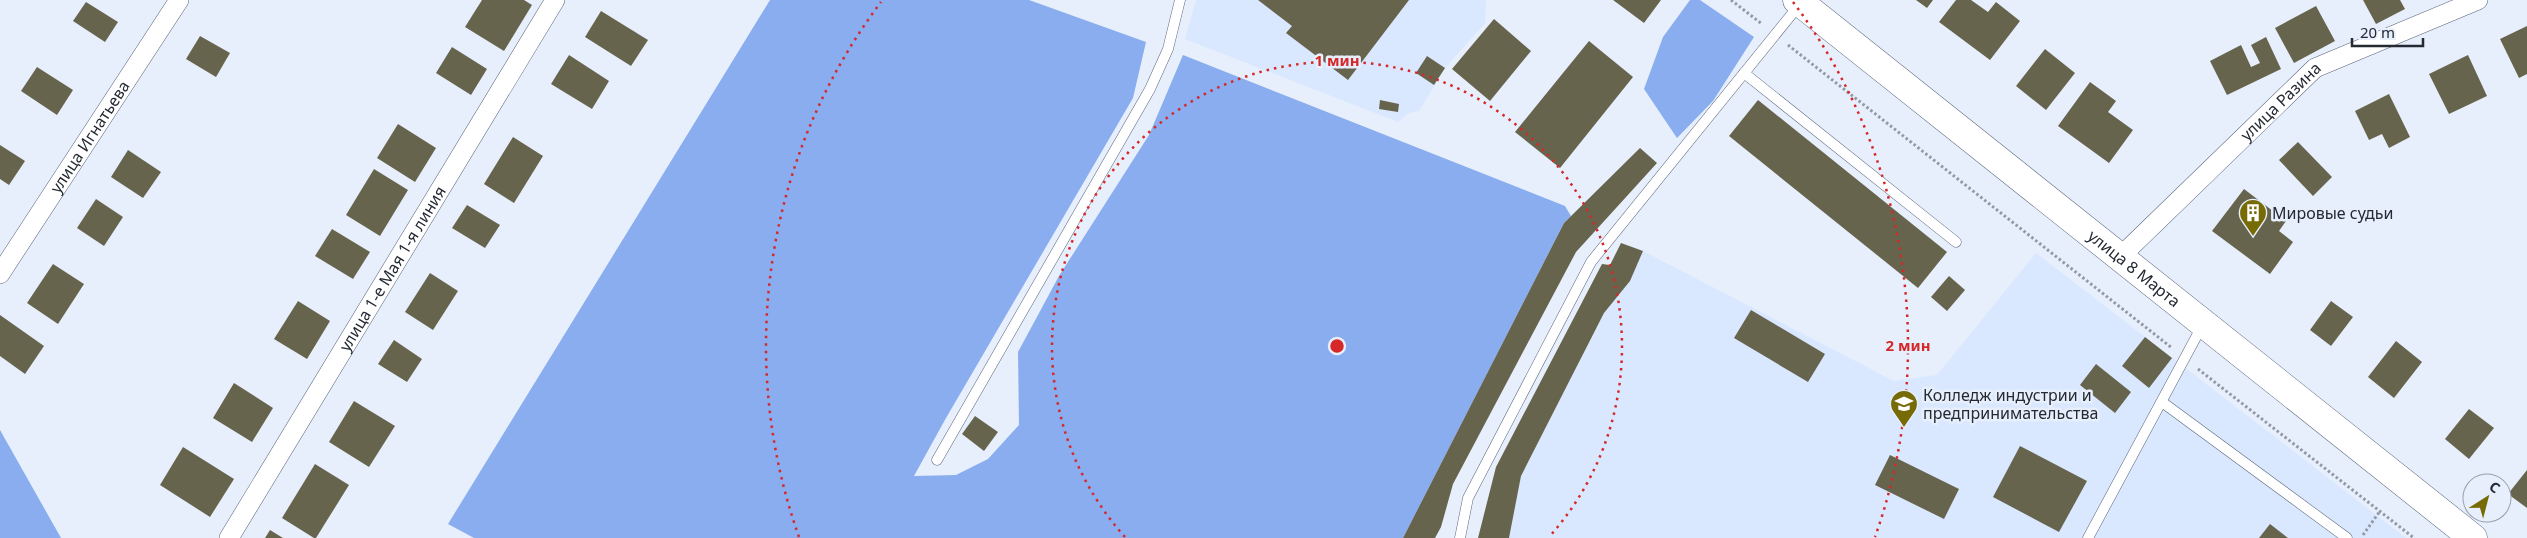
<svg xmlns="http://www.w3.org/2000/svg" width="2527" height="538" font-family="'Noto Sans',sans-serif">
<rect width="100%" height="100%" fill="#e7effd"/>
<!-- built -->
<g fill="#d9e7ff">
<polygon points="1196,0 1486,0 1485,23 1445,68 1419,111 1408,113 1398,122 1185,39"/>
<polygon points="1643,251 1894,381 1937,375 2036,253 2406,538 1509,538 1521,476 1604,313 1630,281"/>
</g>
<!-- forest -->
<g fill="#89adee">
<polygon points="770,0 1029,0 1146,42 1133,98 946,418 914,476 956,475 988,459 1019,425 1018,352 1059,276 1149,135 1183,55 1565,206 1571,216 1564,223 1403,538 474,538 448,524"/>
<polygon points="1690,0 1700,0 1754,37 1713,101 1677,138 1644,89 1663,37"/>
<polygon points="0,430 61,538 0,538"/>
</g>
<!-- building -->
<g fill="#67644e">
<polygon points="482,0 524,0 532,5 504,51 465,27"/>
<polygon points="1258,0 1409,0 1348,80 1286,33 1292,26"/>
<polygon points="1613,0 1661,0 1644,23"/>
<polygon points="1916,0 1933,0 1927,8"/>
<polygon points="1956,0 1971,0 1988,12 1996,2 2020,21 1990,60 1939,22"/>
<polygon points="2363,0 2400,0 2405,9 2376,24"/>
<polygon points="86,2 118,22 105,42 73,21"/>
<polygon points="2316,6 2335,41 2294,63 2275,28"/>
<polygon points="601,11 648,40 631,66 585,37"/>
<polygon points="1494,19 1531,51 1490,101 1452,69"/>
<polygon points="2527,26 2527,74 2519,78 2500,39"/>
<polygon points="200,36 230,53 216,77 186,59"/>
<polygon points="2266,37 2281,69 2227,95 2210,61 2241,45 2251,67 2260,63 2251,45"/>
<polygon points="1589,41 1633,77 1560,168 1515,132"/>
<polygon points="452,47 487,69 471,95 436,73"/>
<polygon points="2045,49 2075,73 2046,110 2016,86"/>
<polygon points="569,55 609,81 592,109 551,84"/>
<polygon points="2468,55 2487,96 2449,114 2429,74"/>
<polygon points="1427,56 1445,68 1434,85 1416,73"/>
<polygon points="37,67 73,90 57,115 21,91"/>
<polygon points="2090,82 2116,101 2108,112 2133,130 2109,163 2058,126"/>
<polygon points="2389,94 2410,137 2389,148 2382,134 2369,140 2355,111"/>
<polygon points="1380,100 1399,104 1398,112 1379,109"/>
<polygon points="1758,100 1947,252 1918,288 1729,136"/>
<polygon points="398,124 436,148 415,182 377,158"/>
<polygon points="513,137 543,156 514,203 484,184"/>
<polygon points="2298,142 2332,177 2313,196 2279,160"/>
<polygon points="0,145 25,161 9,185 0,179"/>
<polygon points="1640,148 1657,163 1576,252 1453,484 1441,527 1435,538 1403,538 1564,223"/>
<polygon points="128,150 161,172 143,198 111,177"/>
<polygon points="374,169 408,190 380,236 346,215"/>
<polygon points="2244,189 2286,221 2279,231 2293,242 2270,274 2212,231"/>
<polygon points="96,199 123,217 104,246 77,228"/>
<polygon points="467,205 500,225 485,248 452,228"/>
<polygon points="332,229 370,252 353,279 315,256"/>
<polygon points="1621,243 1643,251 1630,281 1604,313 1521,476 1509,538 1478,538 1496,467 1602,264 1610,265"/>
<polygon points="53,264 84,284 58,324 27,303"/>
<polygon points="430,273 458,291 433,330 405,312"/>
<polygon points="1949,276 1965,290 1947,311 1931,297"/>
<polygon points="298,301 330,321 307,359 274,339"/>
<polygon points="2331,301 2353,317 2331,346 2310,330"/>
<polygon points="1751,310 1825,354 1808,382 1734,338"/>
<polygon points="0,315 44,346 25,374 0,356"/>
<polygon points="2145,337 2172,358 2149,388 2122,366"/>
<polygon points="394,340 422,359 407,382 378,364"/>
<polygon points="2396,341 2422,362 2394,398 2368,377"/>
<polygon points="2096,364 2131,392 2115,413 2080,385"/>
<polygon points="234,383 273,408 252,442 213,418"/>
<polygon points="354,401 395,426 369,467 329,442"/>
<polygon points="2469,409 2494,428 2469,459 2445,439"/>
<polygon points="975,416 998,432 984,451 962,434"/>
<polygon points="2020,446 2087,481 2059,532 1993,497"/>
<polygon points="183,447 234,479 210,517 160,485"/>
<polygon points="1890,455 1959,489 1944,519 1875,485"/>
<polygon points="315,464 349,485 316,538 314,538 282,518"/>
<polygon points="2527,470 2527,508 2508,494"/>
<polygon points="2270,524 2288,538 2259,538"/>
<polygon points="270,530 283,538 265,538"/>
</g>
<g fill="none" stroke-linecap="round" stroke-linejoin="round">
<defs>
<g id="lane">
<polyline points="1744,73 1956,242"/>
<polyline points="2162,402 2347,538"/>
<polyline points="937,460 1150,89 1168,49 1180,0"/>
<polyline points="1460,538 1468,498 1591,262 1800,4"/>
<polyline points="2088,538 2202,326"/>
</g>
<g id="street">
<path id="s1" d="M 2119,258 L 2315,68 L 2478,0"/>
<path id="s2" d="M 0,274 L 179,0"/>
<path id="s3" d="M 229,538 L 555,0"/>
</g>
<g id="secondary">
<path id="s4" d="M 1797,0 L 2473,538"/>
</g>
</defs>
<!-- lane casing -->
<use href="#lane" stroke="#5a6579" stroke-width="11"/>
<!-- street casing -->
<use href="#street" stroke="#5a6579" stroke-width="20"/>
<!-- secondary casing -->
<use href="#secondary" stroke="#5a6579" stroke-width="29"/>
<!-- path -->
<g stroke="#9299a5" stroke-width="3" stroke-dasharray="2.5 2.5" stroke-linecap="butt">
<polyline points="1731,0 1762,24"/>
<polyline points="1788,45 2172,348"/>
<polyline points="2198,369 2414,538"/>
<polyline points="2363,535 2380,511"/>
</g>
<!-- lane -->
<use href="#lane" stroke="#fff" stroke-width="10"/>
<!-- street -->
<use href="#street" stroke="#fff" stroke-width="19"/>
<!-- secondary -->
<use href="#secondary" stroke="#fff" stroke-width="28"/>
</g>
<!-- distance rings -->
<g fill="none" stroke="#d62828" stroke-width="2.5" stroke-dasharray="2.5 5">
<path d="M1125 537A285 285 0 1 1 1549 537"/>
<path d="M799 537A571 571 0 0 1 881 2M1793 2A571 571 0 0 1 1875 537"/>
</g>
<!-- icons -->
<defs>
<symbol id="building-pin" viewBox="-11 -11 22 30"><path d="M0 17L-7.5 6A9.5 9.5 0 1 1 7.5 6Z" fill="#766b05" stroke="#e7effd"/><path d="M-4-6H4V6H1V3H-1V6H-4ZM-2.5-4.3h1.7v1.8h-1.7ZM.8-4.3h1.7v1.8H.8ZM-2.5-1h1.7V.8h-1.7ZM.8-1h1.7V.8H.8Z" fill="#fff"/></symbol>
<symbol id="school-pin" viewBox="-11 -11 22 30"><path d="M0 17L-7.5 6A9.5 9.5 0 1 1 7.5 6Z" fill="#766b05" stroke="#e7effd"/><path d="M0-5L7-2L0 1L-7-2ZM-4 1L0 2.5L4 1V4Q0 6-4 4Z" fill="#fff"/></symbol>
</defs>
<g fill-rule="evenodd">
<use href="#building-pin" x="2237" y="197" width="32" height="43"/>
<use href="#school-pin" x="1888" y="388" width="32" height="43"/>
</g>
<g text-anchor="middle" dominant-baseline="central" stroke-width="5" stroke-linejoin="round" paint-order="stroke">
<!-- street labels -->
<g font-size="16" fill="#242932" stroke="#e7effd">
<text stroke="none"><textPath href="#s1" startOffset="225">улица Разина</textPath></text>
<text stroke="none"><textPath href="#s2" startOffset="164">улица Игнатьева</textPath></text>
<text stroke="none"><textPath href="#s3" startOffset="315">улица 1-е Мая 1-я линия</textPath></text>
<text stroke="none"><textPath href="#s4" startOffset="431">улица 8 Марта</textPath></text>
</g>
<!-- poi labels -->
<g font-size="16" fill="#242932" stroke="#e7effd" text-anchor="start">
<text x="2272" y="213">Мировые судьи</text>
<text x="1923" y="395">Колледж индустрии и<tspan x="1923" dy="18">предпринимательства</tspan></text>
</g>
</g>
<circle cx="1337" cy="346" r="8" fill="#d62828" stroke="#e7effd" stroke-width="2.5"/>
<g font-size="15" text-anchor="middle" font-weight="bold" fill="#d62828" stroke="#e7effd" stroke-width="5" stroke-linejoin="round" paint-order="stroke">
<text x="1337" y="66">1 мин</text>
<text x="1908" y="351">2 мин</text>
</g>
<!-- north arrow -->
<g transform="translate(2487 498) rotate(36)"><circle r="24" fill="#e7effd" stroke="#99a0ac"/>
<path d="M0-4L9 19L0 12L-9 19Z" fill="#766b05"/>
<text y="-8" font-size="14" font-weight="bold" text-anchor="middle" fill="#242932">С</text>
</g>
<!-- scale -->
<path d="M2352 38v8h71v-8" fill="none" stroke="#242932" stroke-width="2.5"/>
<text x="2360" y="38" font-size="15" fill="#242932" stroke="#e7effd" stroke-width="4" paint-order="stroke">20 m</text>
</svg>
